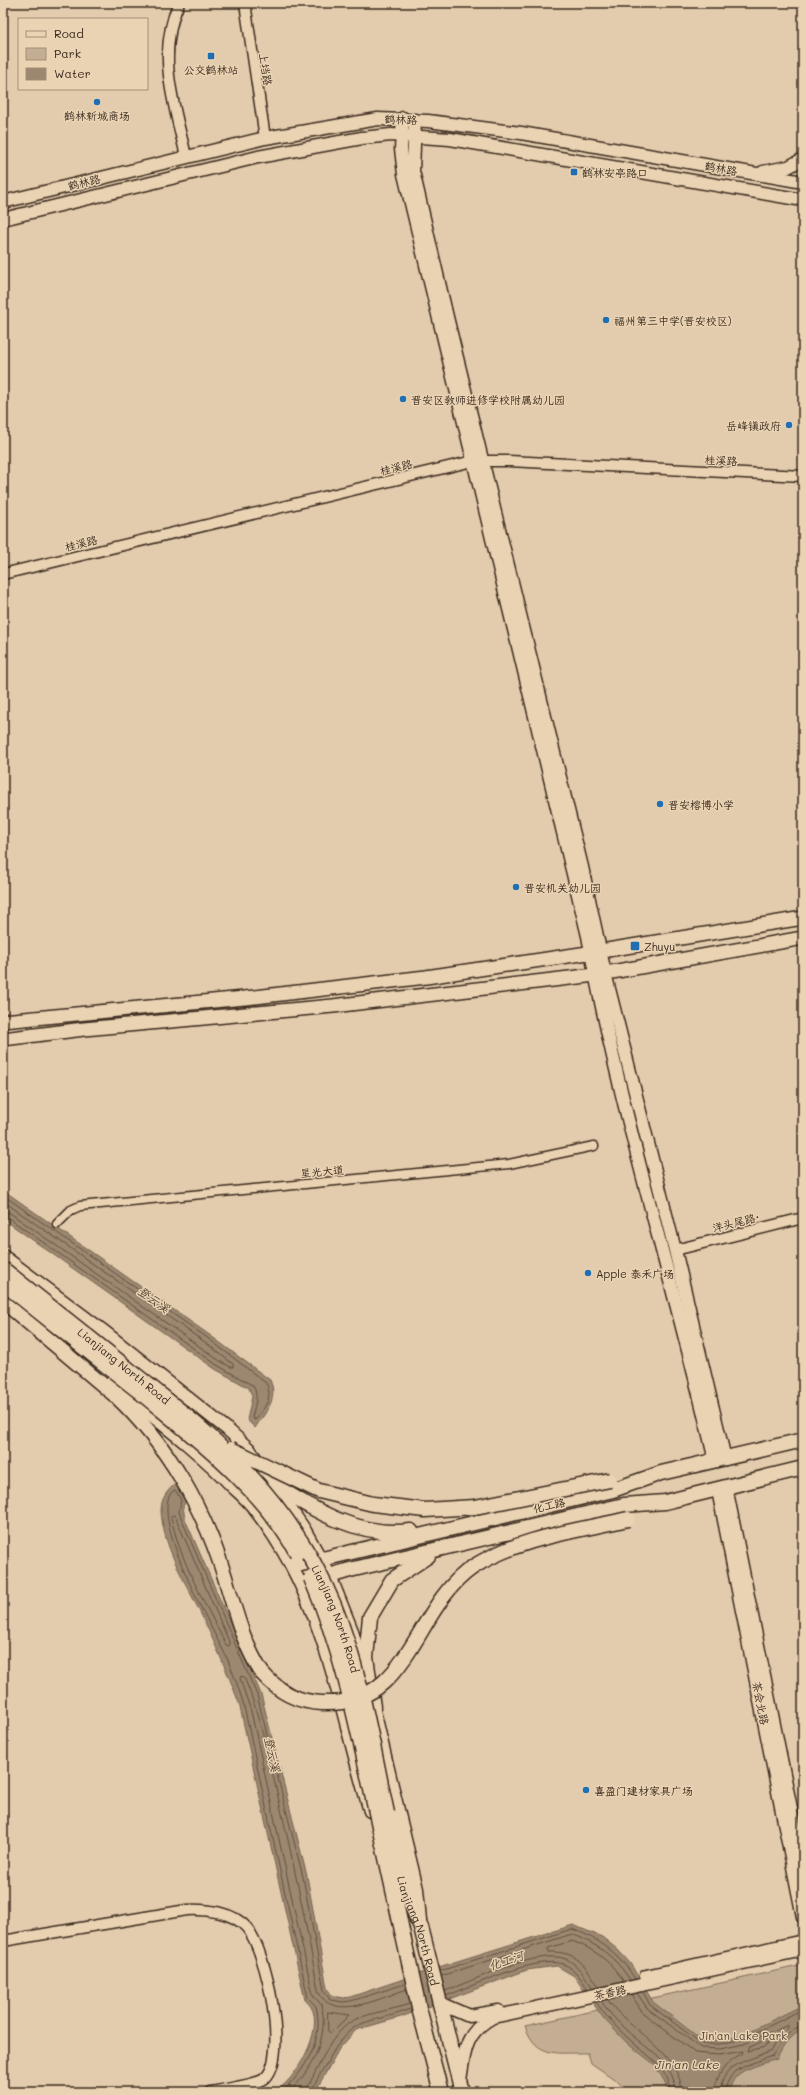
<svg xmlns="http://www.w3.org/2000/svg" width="806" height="2095" font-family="Mali,'LXGW WenKai TC',sans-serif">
<rect width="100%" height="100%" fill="#e2ccad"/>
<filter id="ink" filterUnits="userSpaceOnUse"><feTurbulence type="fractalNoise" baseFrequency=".025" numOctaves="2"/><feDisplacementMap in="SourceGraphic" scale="8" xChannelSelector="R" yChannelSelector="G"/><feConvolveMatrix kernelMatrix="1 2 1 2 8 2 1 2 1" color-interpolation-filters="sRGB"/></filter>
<g filter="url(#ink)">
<!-- green -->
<path fill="#c3ae93" stroke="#7f6c58" d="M 803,1965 L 803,2092 L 628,2092 L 617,2081 L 591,2063 L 588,2053 C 559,2052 537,2060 525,2026 Z"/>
<!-- water -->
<g fill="#9c8770" stroke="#75624f">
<path d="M 3,1190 L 211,1336 L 270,1380 C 279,1399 265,1413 255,1428 L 247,1420 L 252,1396 L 249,1388 L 215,1369 L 3,1219 Z"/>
<path d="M 176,1483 L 186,1501 L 183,1506 L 185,1519 L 261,1694 L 307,1876 L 327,1988 L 332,1996 L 343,1998 L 350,1997 L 451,1963 L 573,1925 L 602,1937 L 617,1949 L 630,1963 L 653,2002 L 702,2040 L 719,2040 L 742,2035 L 803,2005 L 803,2029 C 790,2037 783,2045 777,2059 C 757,2066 733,2068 729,2092 L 667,2092 L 665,2082 L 654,2064 L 628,2044 L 604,2019 L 574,1976 L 557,1966 L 527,1970 L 401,2017 L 356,2030 L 339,2049 L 315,2092 L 274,2092 C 295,2082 325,2029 311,2007 C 310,2005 307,2002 305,2000 L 239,1703 C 227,1671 214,1641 199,1610 C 184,1580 163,1546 161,1511 C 161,1498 167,1491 176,1483 Z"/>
</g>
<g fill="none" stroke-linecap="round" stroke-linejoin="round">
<!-- shore -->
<g stroke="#624f3f" stroke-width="1">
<path d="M 3,1195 L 209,1339 L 266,1383 C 274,1398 264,1408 255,1420 L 252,1418 C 254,1408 260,1393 252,1385 L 217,1365 L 7,1217 L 3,1216"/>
<polyline points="3,1201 206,1343 233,1364 233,1367 231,1367 220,1361 10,1213 3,1211"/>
<path d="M 173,1515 L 175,1516 L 230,1644 L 229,1646 L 226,1645 C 206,1604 180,1562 171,1517 Z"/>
<path d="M 440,1971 L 572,1929 C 600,1939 620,1954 635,1979"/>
<path d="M 441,1976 L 572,1934 C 597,1944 616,1957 630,1980"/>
<path d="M 599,1987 C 585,1965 577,1951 549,1952 L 548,1948 L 572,1941 C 594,1949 611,1961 624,1982"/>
<path d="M 445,1991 C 473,1981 539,1948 566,1959 C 579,1965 585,1977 593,1988"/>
<polyline points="643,1992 650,2005 702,2044 720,2044 743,2039 803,2009"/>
<path d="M 637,1993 L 647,2008 L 701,2048 L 720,2049 L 744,2044 L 788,2025 L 788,2028 L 777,2039 L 770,2052 C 749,2060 722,2063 720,2092"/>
<path d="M 631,1994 L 643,2013 L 695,2053 L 719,2055 L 743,2051 L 742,2054 C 728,2059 715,2077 714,2092"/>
<path d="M 446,1996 C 473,1986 537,1955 563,1964 C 575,1968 581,1979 588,1989"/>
<path d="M 607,1999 C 628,2030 681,2054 682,2092"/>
<path d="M 601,2001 C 610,2014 622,2027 634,2037 C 652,2052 675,2066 676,2092"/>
<path d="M 596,2002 C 605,2016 617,2028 629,2039 C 646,2055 669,2067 671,2092"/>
<polygon points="328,2012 349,2015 331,2033 328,2031"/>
<polygon points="766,2040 768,2042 765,2047 748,2051 749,2048"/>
<path d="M 282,2092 C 304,2072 325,2039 316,2007 C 315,2004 311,2001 308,1998 L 243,1702 C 238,1687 233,1672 227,1658 C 214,1631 145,1512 174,1490 L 176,1491 L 181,1500 L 179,1512 L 189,1537 L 257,1695 L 303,1877 L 324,1990 L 330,2000 L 343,2002 L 351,2001 L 405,1984"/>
<path d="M 289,2092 C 311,2072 330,2035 321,2005 C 319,2001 315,1998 313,1995 L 251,1711 L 240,1679 L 241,1676 L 244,1677 C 259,1713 267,1750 276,1788 C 292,1855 306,1922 318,1990 C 330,2024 383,1997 407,1989"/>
<path d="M 307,2092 L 308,2086 C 321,2064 331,2031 356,2019 C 373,2012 393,2010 410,2004"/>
<path d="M 312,2092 C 313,2083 322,2073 326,2065 C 353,2013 363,2027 411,2009"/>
<path d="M 725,2092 C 727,2067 754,2063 773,2056 C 781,2044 788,2028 803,2026"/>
</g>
<defs>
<polyline id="minor" points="57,1224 71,1210 80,1206 509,1164 594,1146"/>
<g id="tertiary">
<path d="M 179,3 C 156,54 174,104 186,156"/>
<polyline points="245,3 265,138"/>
<polyline points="3,574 473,461 509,461 803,476"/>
<polyline points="675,1250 803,1218"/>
<path d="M 3,1941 L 187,1910 C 206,1909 234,1912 247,1928 C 266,1950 290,2059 264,2079 C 257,2084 221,2090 210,2092"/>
</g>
<g id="secondary">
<path d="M 403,118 L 401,149 L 404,174 L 588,936 C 620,1114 675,1285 715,1461"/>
<polyline points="415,120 413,171 447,317 582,867 605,973 675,1250 725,1459"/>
<polyline points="763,172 788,167 803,159"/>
<polyline points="3,202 265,138 378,119 428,121 521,133 803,182"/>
<polyline points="3,219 258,157 362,138 391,135 450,139 803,200"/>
<polyline points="3,1256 102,1330 227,1429 249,1449 304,1529 330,1576 352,1631 363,1671"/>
<path d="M 111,1383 C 153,1417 196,1448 233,1487 C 241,1494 250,1502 256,1511 C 326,1600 338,1706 370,1811"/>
<polyline points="726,1487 803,1868"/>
<polyline points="718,1490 803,1917"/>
<polyline points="371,1698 417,1889 420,1920"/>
<polyline points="646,1976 803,1941"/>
<polyline points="439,2003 469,2016 498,2011"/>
<path d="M 460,2081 C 464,2052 465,2032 493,2017 L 803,1950"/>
</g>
<g id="primary">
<polyline points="3,1021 255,997 426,977 601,951 803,918"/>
<polyline points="3,1039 84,1029 333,1006 595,975 803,938"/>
</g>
<g id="trunk">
<path d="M 3,1301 L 116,1396 C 167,1444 203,1507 224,1574 C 235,1609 242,1642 262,1673"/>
<path d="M 271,1483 C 313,1510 359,1538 411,1531"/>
<polyline points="293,1566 613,1490 661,1473 803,1440"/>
<polyline points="302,1584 350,1570 624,1505 665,1502 803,1468"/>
<polyline points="373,1707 366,1657 370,1617 392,1580 428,1556"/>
<path id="s1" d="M 387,1813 L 406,1893 L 421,1927 L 462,2092"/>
<polyline points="377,1817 419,2008 441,2092"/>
</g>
</defs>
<!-- minor casing -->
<use href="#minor" stroke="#3b2a1e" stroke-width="11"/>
<!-- tertiary casing -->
<use href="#tertiary" stroke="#3b2a1e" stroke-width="13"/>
<!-- secondary casing -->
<use href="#secondary" stroke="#3b2a1e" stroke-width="15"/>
<!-- primary casing -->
<use href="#primary" stroke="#3b2a1e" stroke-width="16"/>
<!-- trunk casing -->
<use href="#trunk" stroke="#3b2a1e" stroke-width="17"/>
<!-- minor -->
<use href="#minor" stroke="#e9d3b3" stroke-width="8"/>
<!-- tertiary -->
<use href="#tertiary" stroke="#e9d3b3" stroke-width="10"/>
<!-- secondary -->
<use href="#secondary" stroke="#e9d3b3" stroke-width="12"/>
<!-- primary -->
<use href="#primary" stroke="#e9d3b3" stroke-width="13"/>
<!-- trunk -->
<use href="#trunk" stroke="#e9d3b3" stroke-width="14"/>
<defs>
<g id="trunk-bridge">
<path id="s2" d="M 3,1269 C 46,1303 89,1337 131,1371 C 219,1441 289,1497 334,1605 C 361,1671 372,1744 387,1813"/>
<path d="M 3,1283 C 49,1320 95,1357 141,1393 C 199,1441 259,1486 297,1553"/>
<polyline points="231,1449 319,1491 373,1504 425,1510 475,1507 610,1480"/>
<path d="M 311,1578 C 344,1655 359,1736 377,1817"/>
<path d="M 262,1673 C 279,1692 297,1702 322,1703 C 411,1707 413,1608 473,1567 C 518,1538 576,1531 628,1519"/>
</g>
</defs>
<!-- trunk-bridge casing -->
<use href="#trunk-bridge" stroke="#3b2a1e" stroke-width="17" stroke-linecap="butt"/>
<!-- trunk-bridge -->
<use href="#trunk-bridge" stroke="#e9d3b3" stroke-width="14"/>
</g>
</g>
<!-- markers -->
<g fill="#1f6fb2" stroke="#e9d3b3" stroke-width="1.5">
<rect x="207" y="52" width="8" height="8" rx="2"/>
<circle cx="97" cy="102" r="4"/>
<rect x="570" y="168" width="8" height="8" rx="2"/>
<circle cx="606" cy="320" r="4"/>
<circle cx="403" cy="399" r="4"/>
<circle cx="789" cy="425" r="4"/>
<circle cx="660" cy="804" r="4"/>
<circle cx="516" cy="887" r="4"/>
<rect x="630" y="941" width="10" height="10" rx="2"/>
<circle cx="588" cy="1273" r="4"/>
<circle cx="586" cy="1790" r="4"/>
</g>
<g text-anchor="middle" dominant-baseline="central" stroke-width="3" stroke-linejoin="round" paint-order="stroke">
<!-- poi labels -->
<g font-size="11" fill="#3b2a1e" stroke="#e9d3b3" text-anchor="start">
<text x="211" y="69" text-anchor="middle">公交鹤林站</text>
<text x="97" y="115" text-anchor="middle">鹤林新城商场</text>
<text x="582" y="172">鹤林安亭路口</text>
<text x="614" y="320">福州第三中学(晋安校区)</text>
<text x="411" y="399">晋安区教师进修学校附属幼儿园</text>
<text x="781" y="425" text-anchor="end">岳峰镇政府</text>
<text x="668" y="804">晋安榕博小学</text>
<text x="524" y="887">晋安机关幼儿园</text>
<text x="644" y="946">Zhuyu</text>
<text x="596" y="1273">Apple 泰禾广场</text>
<text x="594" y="1790">喜盈门建材家具广场</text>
</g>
<!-- street labels -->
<g font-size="11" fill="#3b2a1e" stroke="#e9d3b3">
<text transform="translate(266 69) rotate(81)">上垱路</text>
<text transform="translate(401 119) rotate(2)">鹤林路</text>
<text transform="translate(721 168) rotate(10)">鹤林路</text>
<text transform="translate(84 182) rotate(-14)">鹤林路</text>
<text transform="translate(721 460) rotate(3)">桂溪路</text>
<text transform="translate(396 467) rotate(-14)">桂溪路</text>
<text transform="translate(81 543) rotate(-14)">桂溪路</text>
<text transform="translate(322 1171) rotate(-5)">星光大道</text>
<text transform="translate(736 1222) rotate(-14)">洋头尾路·</text>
<text stroke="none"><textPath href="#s2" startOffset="155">Lianjiang North Road</textPath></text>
<text transform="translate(549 1505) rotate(-13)">化工路</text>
<text stroke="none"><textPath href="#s2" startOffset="491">Lianjiang North Road</textPath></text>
<text transform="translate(761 1703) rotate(79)">茶会北路</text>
<text stroke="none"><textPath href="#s1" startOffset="122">Lianjiang North Road</textPath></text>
<text transform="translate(610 1992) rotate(-12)">茶香路</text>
</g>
<!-- park labels -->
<g font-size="11" fill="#4f3e30" stroke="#e9d3b3">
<text x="743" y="2035">Jin'an Lake Park</text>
</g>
<!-- water labels -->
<g font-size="12" font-style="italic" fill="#534132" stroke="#e9d3b3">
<text transform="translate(154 1299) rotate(35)">登云溪</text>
<text transform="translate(273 1754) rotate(78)">登云溪</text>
<text transform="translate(506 1960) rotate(-19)">化工河</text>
<text x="687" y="2064">Jin'an Lake</text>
</g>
</g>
<!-- margin -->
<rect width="806" height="2095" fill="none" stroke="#e9d3b3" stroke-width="16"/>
<rect x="8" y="8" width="790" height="2079" fill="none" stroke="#3b2a1e" stroke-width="1.5" filter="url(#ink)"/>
<!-- legend -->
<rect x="18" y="18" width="130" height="72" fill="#e9d3b3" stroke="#a38f77"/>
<rect x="26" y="31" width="20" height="6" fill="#e9d3b3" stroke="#a38f77"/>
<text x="54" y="38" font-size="12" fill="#3b2a1e">Road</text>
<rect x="26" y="48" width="20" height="12" fill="#c3ae93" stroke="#a38f77"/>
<text x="54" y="58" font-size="12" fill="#3b2a1e">Park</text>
<rect x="26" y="68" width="20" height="12" fill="#9c8770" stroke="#a38f77"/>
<text x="54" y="78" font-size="12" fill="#3b2a1e">Water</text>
</svg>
